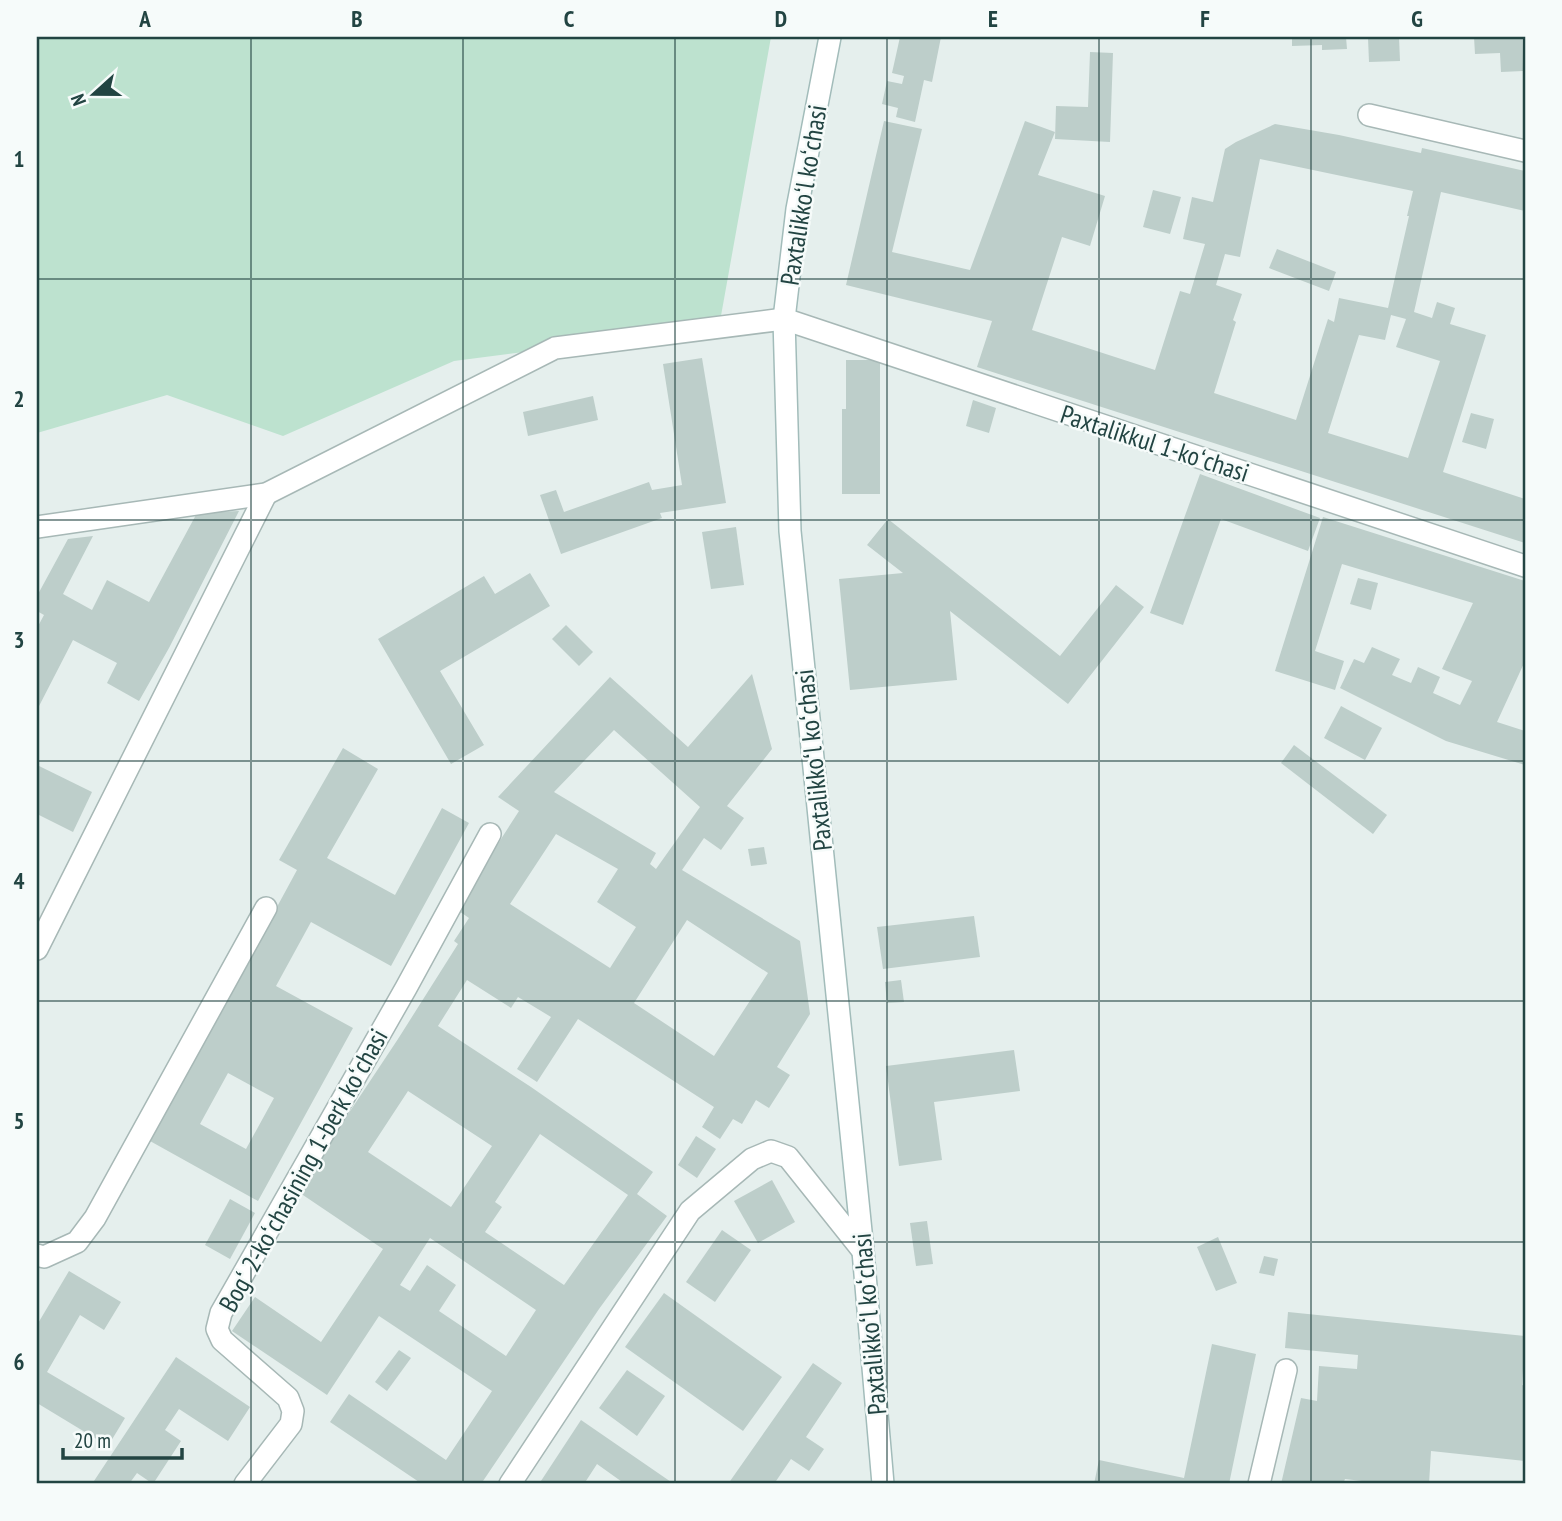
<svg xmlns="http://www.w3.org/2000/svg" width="1562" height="1521" font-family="'PT Sans Narrow',sans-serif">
<rect width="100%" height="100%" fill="#e5efed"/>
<!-- green -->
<polygon fill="#bde2cf" points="37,37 771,37 719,327 454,361 283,436 167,395 37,433"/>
<!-- building -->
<g fill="#bdceca" fill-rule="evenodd">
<polygon points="900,37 941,37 932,82 924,80 915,122 896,117 898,108 882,104 887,81 902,84 904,76 892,73"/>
<polygon points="1292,37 1346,37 1347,49 1322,50 1322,45 1292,46"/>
<polygon points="1396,37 1399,37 1400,61 1369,62 1368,38"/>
<polygon points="1474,37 1522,37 1523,71 1501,72 1500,53 1475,54"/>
<polygon points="1090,52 1113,53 1110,142 1055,139 1056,106 1088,107"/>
<path d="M 884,121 L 922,129 L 892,252 L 970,270 L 1025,121 L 1055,132 L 1038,175 L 1105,196 L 1090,246 L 1062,237 L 1032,330 L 1155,370 L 1180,291 L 1190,294 L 1205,244 L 1183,239 L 1192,197 L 1213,202 L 1225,149 L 1236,142 L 1275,124 L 1339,135 L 1421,153 L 1422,148 L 1525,171 L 1525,211 L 1441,192 L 1414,312 L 1432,318 L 1437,302 L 1455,308 L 1450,324 L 1486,335 L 1443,472 L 1525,499 L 1525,543 L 977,367 L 992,321 L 846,285 ZM 1260,159 L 1413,191 L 1407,216 L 1409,216 L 1388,308 L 1339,298 L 1334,322 L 1328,319 L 1296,420 L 1214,393 L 1236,322 L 1233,320 L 1242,294 L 1216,285 L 1225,254 L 1240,257 ZM 1391,315 L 1406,319 L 1396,347 L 1440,361 L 1408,458 L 1328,433 L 1359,335 L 1385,340 Z"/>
<polygon points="1153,190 1181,197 1170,234 1143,227"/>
<polygon points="1277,249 1336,272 1329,291 1269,268"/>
<polygon points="702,358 726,503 660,513 662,518 561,554 540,495 556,490 564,512 649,482 652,490 682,485 663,364"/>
<polygon points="846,360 880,360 880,494 842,494 842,409 846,409"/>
<polygon points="593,396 598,420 528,436 523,412"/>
<polygon points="973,400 996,408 989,433 966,426"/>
<polygon points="1471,413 1494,419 1486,449 1462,442"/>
<polygon points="1200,474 1320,518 1308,551 1221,519 1183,625 1150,613"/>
<polygon points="239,511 169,648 139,701 107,683 117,663 73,640 37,710 37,628 44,615 37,611 37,596 68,539 93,536 63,594 92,610 107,580 149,602 197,513"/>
<polygon points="1323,517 1525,581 1525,661 1497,722 1525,731 1525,765 1446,741 1340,688 1354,659 1364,663 1372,647 1400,659 1392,675 1411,683 1418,667 1440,677 1433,693 1460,705 1472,681 1442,669 1473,603 1342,564 1315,651 1344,661 1335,690 1275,671"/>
<polygon points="888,519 1060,656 1116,585 1144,607 1068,704 950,611 957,680 850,690 839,579 903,573 867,545"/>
<polygon points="736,527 744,585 711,589 702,532"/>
<polygon points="530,573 550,606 440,671 484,745 451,764 378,639 484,576 495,594"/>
<polygon points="1358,578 1378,583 1371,610 1350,604"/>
<polygon points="566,625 593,652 579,666 552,639"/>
<path d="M 752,674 L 772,749 L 727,806 L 744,818 L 721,850 L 704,838 L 682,870 L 800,941 L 810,1014 L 777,1067 L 790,1075 L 769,1108 L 756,1100 L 742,1124 L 733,1119 L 720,1139 L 702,1127 L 714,1107 L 578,1019 L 537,1082 L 517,1069 L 551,1017 L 518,997 L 511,1008 L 467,980 L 438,1026 L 531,1087 L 653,1172 L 637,1194 L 667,1216 L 599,1309 L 481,1484 L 422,1484 L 330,1422 L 349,1394 L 446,1460 L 492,1391 L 379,1316 L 327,1395 L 232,1331 L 255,1297 L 321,1342 L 383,1249 L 297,1191 L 398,1039 L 458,944 L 454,941 L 469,918 L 456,909 L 519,811 L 498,797 L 610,677 L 688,747 ZM 614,730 L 700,807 L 656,869 L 650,864 L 656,853 L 554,792 ZM 556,834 L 618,869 L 597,902 L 636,927 L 610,968 L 510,904 ZM 687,920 L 768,973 L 714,1056 L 634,1003 ZM 408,1091 L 492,1146 L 451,1207 L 368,1152 ZM 540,1134 L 628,1195 L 564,1285 L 485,1232 L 502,1207 L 495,1202 ZM 430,1238 L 536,1310 L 506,1356 L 439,1311 L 456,1285 L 427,1265 L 410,1291 L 400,1285 Z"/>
<polygon points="1341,706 1382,728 1365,760 1324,738"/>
<polygon points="1294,745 1387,815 1373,834 1281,763"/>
<path d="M 343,748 L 378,769 L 327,858 L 395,895 L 442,808 L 469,823 L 391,966 L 311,922 L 276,986 L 353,1028 L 258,1201 L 150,1141 L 297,870 L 279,860 ZM 228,1073 L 274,1098 L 246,1149 L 200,1124 Z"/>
<polygon points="37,765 92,792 73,832 37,814"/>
<polygon points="764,847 767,864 751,866 748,849"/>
<polygon points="974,916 980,957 883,969 877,927"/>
<polygon points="901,980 904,1002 887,1003 885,982"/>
<polygon points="1014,1050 1020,1091 934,1102 942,1160 899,1166 886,1066"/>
<polygon points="696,1136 716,1149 697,1178 678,1165"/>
<polygon points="772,1180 795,1222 758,1243 734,1201"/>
<polygon points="230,1199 255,1213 230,1259 205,1245"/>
<polygon points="927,1221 933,1264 916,1266 910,1223"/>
<polygon points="722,1230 751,1250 715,1302 686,1282"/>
<polygon points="1218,1237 1237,1283 1216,1291 1197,1247"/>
<polygon points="1264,1256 1278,1259 1274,1276 1259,1273"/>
<polygon points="69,1271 121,1302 104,1330 80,1315 47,1372 125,1418 108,1446 37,1403 37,1325"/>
<polygon points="664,1293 782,1377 743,1431 625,1347"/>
<polygon points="1288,1312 1525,1336 1522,1385 1525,1386 1525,1461 1431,1451 1429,1484 1370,1484 1370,1482 1345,1479 1343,1484 1281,1484 1301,1398 1317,1401 1319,1366 1357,1369 1358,1355 1285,1348"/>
<polygon points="1212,1344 1256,1354 1229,1484 1094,1484 1099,1460 1184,1478"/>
<polygon points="399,1350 411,1358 387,1391 375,1382"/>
<polygon points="176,1357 250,1407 228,1441 179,1409 165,1430 181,1441 153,1484 137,1473 129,1484 92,1484"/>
<polygon points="813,1363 842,1383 806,1437 824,1449 809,1471 791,1459 774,1484 728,1484"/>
<polygon points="627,1370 665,1396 637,1436 599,1408"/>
<polygon points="581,1420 674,1484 625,1484 597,1464 584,1484 539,1484"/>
</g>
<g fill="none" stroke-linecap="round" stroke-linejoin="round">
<defs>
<g id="lane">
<polyline points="37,527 266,494 555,348 784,319"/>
<polyline points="1259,1484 1286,1370"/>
</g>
<g id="street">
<polyline points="1369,115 1525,151"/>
<polyline points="784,319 1525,566"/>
<polyline points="37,949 266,494"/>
<polyline points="37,1255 44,1257 77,1242 95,1218 266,908"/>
<polyline points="245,1484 291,1424 293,1411 288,1398 222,1340 217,1329 221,1313 406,988 490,834"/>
<polyline points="510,1484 690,1211 752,1159 771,1151 788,1157 863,1251"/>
</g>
<polyline id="secondary" points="830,37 797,209 784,319 790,531 863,1251 883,1484"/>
</defs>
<!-- lane casing -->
<use href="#lane" stroke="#a7b8b6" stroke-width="24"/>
<!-- street casing -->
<use href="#street" stroke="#a7b8b6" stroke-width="24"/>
<!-- secondary casing -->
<use href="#secondary" stroke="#a2bcba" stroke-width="24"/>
<!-- lane -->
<use href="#lane" stroke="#fff" stroke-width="21"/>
<!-- street -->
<use href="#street" stroke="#fff" stroke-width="21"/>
<!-- secondary -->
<use href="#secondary" stroke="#fff" stroke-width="21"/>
</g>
<!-- grid -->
<path fill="none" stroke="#224442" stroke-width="2" stroke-opacity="0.55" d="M 251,37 L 251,1484M 463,37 L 463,1484M 675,37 L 675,1484M 887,37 L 887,1484M 1099,37 L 1099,1484M 1311,37 L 1311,1484M 37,279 L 1525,279M 37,520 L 1525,520M 37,761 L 1525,761M 37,1001 L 1525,1001M 37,1242 L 1525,1242"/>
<g text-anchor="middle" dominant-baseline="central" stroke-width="5" stroke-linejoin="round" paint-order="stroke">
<!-- street labels -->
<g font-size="26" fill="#224442" stroke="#f6fbfa">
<text transform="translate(803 195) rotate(-81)">Paxtalikkoʻl koʻchasi</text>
<text transform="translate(1155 443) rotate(18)">Paxtalikkul 1-koʻchasi</text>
<text transform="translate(813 760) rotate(-96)">Paxtalikkoʻl koʻchasi</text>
<text transform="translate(303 1170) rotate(-61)">Bogʻ 2-koʻchasining 1-berk koʻchasi</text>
<text transform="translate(869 1324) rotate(-95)">Paxtalikkoʻl koʻchasi</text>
</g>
</g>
<!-- border -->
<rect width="1562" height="1521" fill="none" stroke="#f6fbfa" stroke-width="77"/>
<!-- north arrow -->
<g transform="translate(94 94) rotate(249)" stroke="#f6fbfa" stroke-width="5" paint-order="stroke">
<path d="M0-5L12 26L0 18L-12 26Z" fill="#224442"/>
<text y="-10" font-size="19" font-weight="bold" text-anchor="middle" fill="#224442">N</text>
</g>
<!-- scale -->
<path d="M63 1448v10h119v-10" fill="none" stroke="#224442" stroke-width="3.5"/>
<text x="74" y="1448" font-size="21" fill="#224442" stroke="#f6fbfa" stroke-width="5" paint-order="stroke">20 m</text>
<rect x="38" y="38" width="1486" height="1444" fill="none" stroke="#224442" stroke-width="2.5"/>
<g font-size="23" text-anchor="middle" font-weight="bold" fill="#224442">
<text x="145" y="27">A</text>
<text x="357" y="27">B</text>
<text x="569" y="27">C</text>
<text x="781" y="27">D</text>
<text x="993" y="27">E</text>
<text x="1205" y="27">F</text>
<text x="1417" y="27">G</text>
<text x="19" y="167">1</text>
<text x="19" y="407">2</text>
<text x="19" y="648">3</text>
<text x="19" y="889">4</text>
<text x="19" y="1129">5</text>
<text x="19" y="1370">6</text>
</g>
</svg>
